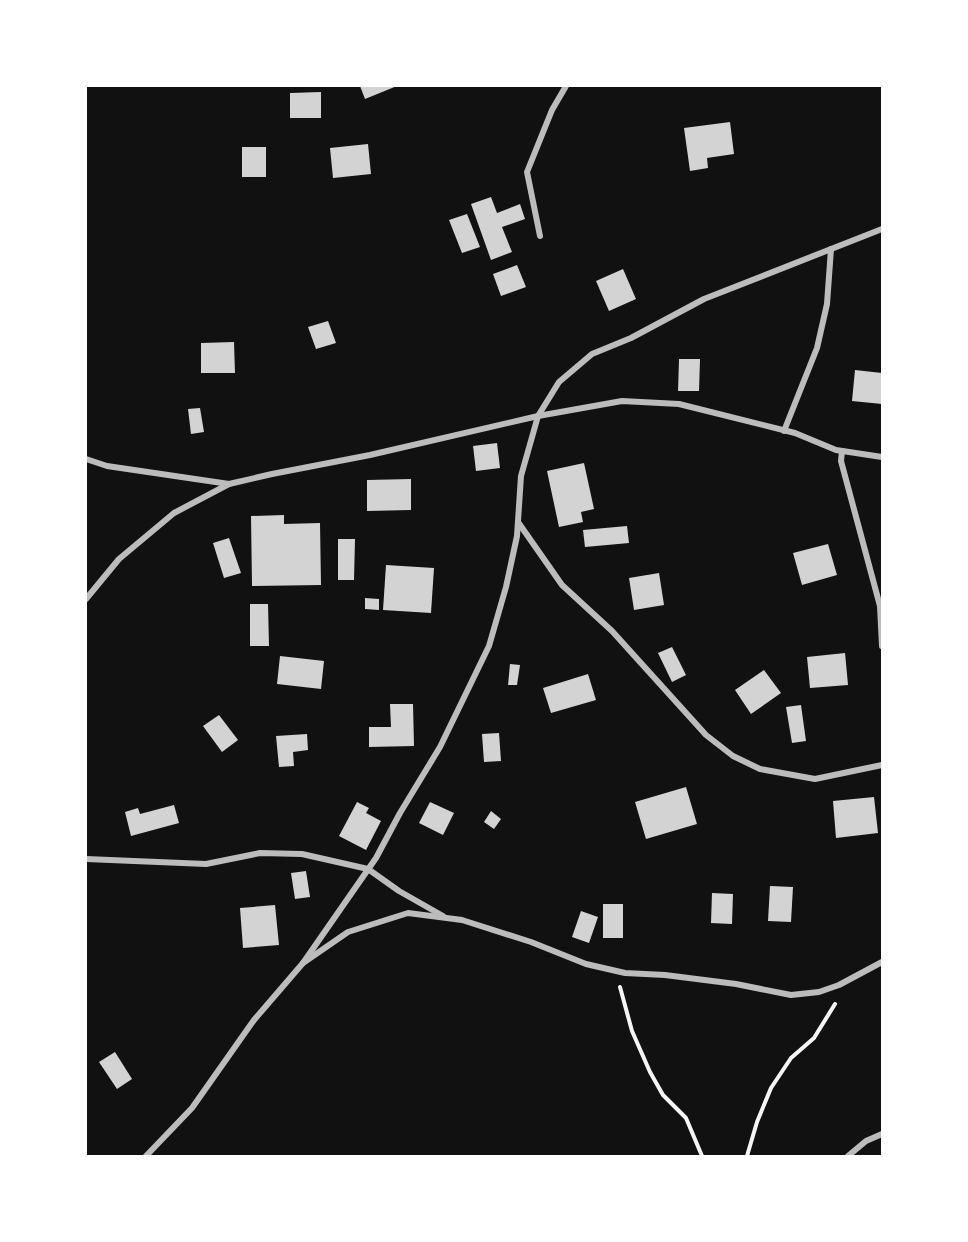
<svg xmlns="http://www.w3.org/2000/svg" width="968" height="1242" font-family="Signika,sans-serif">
<rect width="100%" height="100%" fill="#111"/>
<!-- building -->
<g fill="#d3d3d3">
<polygon points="360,86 397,86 365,99"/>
<polygon points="321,92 321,118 290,118 290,93"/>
<polygon points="730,122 734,154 707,158 708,168 690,171 684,128"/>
<polygon points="368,144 371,174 333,178 330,148"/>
<rect x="242" y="147" width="24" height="30"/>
<polygon points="491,197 497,213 520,204 525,219 502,227 512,252 491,260 471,204"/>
<polygon points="467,214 480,247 462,253 449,220"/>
<polygon points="517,265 526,287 501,296 493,274"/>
<polygon points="623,269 636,299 609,311 596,281"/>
<polygon points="328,321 336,343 316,349 308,327"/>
<polygon points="234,342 235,373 201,373 201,343"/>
<polygon points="679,359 700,359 699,391 678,391"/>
<polygon points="855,370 882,373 882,404 852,401"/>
<polygon points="200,408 204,432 191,434 188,409"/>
<polygon points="497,443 500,468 476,471 473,446"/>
<polygon points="584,463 594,509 581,512 583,522 559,527 547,471"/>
<polygon points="411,479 411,510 367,511 367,480"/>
<polygon points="284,515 284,524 320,523 321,585 252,586 251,516"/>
<polygon points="627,526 629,543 585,547 583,530"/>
<polygon points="229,538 241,573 224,578 213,543"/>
<polygon points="338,539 355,539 354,580 338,580"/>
<polygon points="828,544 837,575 802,585 793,553"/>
<polygon points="386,565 434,568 431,613 383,610"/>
<polygon points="659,573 664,605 634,610 629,578"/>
<polygon points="365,598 379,599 379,610 365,609"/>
<polygon points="250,604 268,604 269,646 250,646"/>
<polygon points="672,647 686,675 672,682 658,653"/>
<polygon points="845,653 848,685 810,688 807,657"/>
<polygon points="280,656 324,661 321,689 277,684"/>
<polygon points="510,664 520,665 517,685 508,685"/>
<polygon points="764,670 781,693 751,714 735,690"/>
<polygon points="588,674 596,700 551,713 543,688"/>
<polygon points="390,704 413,704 414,746 369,747 369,727 391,727"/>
<polygon points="801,705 806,741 792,743 786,707"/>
<polygon points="219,715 238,740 222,752 203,726"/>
<polygon points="499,733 501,761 484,762 482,734"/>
<polygon points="307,734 308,750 293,752 294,766 279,767 276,736"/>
<polygon points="686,787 697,824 646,839 635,802"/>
<polygon points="874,797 878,833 836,838 833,801"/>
<polygon points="357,802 369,808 366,813 381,821 366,850 339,836"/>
<polygon points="430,802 454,813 443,835 419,823"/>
<polygon points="174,805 179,823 131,836 125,812 138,808 140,814"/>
<polygon points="491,811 501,819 494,829 484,822"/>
<polygon points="306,871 310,897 295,899 291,873"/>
<polygon points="770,886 793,887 791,922 768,921"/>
<polygon points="712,893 733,894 732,924 711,923"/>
<rect x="603" y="904" width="20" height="34"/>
<polygon points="275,905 279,945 243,948 240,908"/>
<polygon points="581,911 598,917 589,943 572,937"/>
<polygon points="115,1052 132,1079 117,1089 99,1062"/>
</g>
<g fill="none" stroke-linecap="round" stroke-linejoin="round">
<!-- path -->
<g stroke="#f5f5f5" stroke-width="4">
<polyline points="620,987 632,1031 650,1072 663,1095 686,1118 702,1156"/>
<polyline points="747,1156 757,1122 771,1088 791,1058 814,1038 835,1004"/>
</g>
<!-- minor -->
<g stroke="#bcbcbc" stroke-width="6">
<polyline points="540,236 527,172 552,110 566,86"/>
<polyline points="784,431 817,348 827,304 831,249"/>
<polyline points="842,451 841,461 880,606 882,646"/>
<polyline points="86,459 107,466 229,484"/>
<polyline points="518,522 562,585 612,631 706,735 733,756 760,769 815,779 882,765"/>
<polyline points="86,599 119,559 174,513 229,484 272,474 370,455 538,416 622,401 679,404 795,433 836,450 882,457"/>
<polyline points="86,859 206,864 260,853 302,854 368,869 399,891 443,916"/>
<polyline points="303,963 376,858 400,813 440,747 489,646 506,587 517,536 521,476 538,416 559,382 592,354 631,338 704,299 882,229"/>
<polyline points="146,1156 192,1108 254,1020 303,963 348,932 408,913 462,920 531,942 586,964 625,973 665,975 736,984 791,995 819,992 839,985 882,962"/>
<polyline points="848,1156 866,1141 882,1134"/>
</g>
</g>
<!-- border -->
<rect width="968" height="1242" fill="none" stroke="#ffffff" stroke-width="174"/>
</svg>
